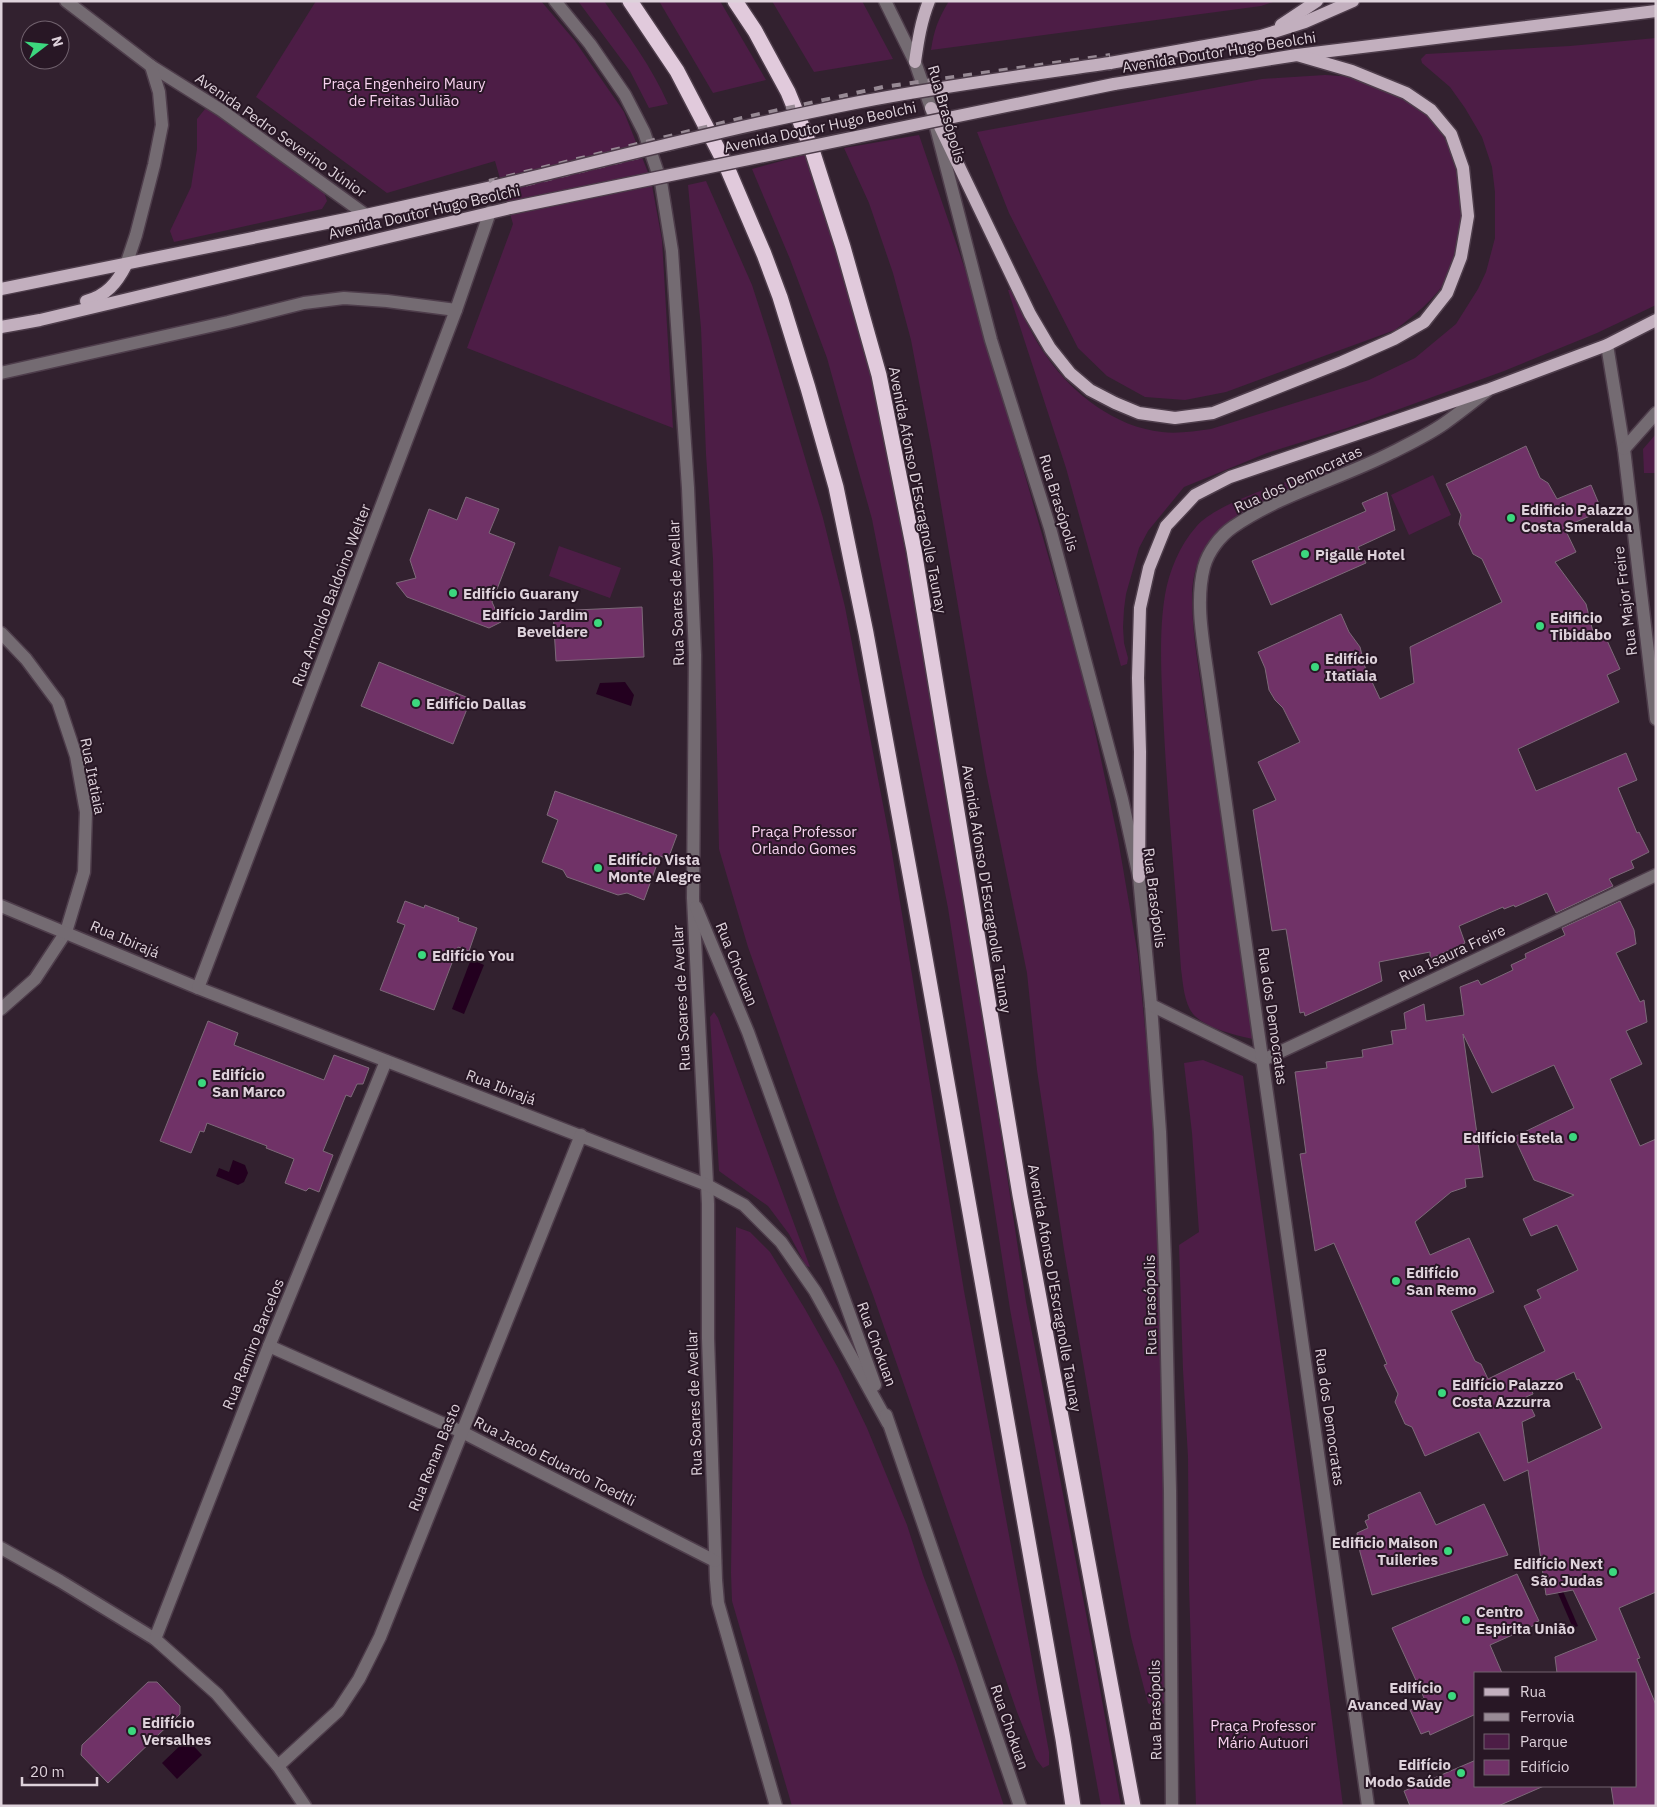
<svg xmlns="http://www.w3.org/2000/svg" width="1657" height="1807" font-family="'IBM Plex Sans',sans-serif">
<rect width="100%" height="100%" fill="#32212f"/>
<!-- green -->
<g fill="#4d1d46">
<polygon points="316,1 541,1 575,41 624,112 651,180 662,240 673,428 467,348 513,224 495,161 387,193 256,97"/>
<path d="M 578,1 L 604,1 C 627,34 652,67 668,104 L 649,108 L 630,71 Z"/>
<polygon points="659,1 720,1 766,80 713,93"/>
<polygon points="772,1 862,1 893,59 814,72"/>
<path d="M 949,1 L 1276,1 L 1261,6 L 931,50 C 934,30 938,19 949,1 Z"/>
<path d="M 1656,38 L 1656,305 L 1597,333 L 1504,371 L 1347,428 L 1267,453 L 1184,487 L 1148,531 L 1139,548 L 1126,594 L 1124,609 L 1123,627 L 1124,643 L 1128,658 L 1127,664 L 1121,666 L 1066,468 L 1008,290 L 1011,290 C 1022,312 1032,337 1047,357 C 1073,394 1115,427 1162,432 C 1178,434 1195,431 1211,429 L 1369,380 L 1415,358 L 1456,324 L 1478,289 L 1486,272 L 1495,238 L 1495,192 L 1492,167 L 1482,137 L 1465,108 L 1450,87 L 1422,63 L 1421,59 L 1426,54 L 1570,46 Z"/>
<path d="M 1325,75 C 1338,76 1353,76 1366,80 C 1386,85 1406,98 1423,110 C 1447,130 1463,175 1463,206 C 1463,215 1461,224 1460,232 C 1458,247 1457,260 1450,273 C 1438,297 1416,314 1395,330 L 1226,392 L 1185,400 L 1145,397 L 1107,376 L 1078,348 L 1009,213 L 977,132 L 1262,79 Z"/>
<polygon points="205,109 216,110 323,189 327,201 322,209 174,242 170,231 191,187 197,149 197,119"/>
<polygon points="919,135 968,278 1084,680 1118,839 1138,956 1148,1059 1158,1208 1163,1418 1165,1666 1164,1703 1160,1707 1154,1707 1148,1703 1144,1688 1131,1637 1115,1551 1064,1250 1037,1070 1027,973 986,772 932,451 911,340 893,273 869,203 844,148"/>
<polygon points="807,154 842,259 865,344 887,451 954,822 1026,1302 1092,1645 1121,1806 1101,1806 1010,1309 948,908 872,519 827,358 790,259 752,169"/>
<polygon points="706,181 752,285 770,341 823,518 845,607 890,841 964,1291 1049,1752 1049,1765 1043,1768 1036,1759 1017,1712 873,1295 838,1202 748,947 719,849 713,559 706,454 701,328 688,185"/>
<polygon points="1656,434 1656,473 1644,473 1643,449"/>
<path d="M 1334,466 L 1336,468 L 1334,471 C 1291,490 1225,509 1202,553 C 1195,567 1192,582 1192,597 C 1192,635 1200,676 1205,714 C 1215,772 1225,831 1234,889 C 1242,939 1247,989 1254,1039 C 1237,1036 1205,1028 1193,1014 C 1184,1003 1183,983 1181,969 C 1176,890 1168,811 1164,731 C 1162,689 1158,636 1165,595 C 1169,571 1180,545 1196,527 C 1217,501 1300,478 1334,466 Z"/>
<polygon points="1433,475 1451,515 1409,535 1391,495"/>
<polygon points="559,546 621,568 610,598 549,576"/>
<polygon points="714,1012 718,1018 810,1267 806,1266 789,1234 768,1206 719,1171 710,1017"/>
<polygon points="1203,1060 1243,1076 1323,1649 1343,1806 1196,1806 1189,1586 1188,1457 1183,1370 1179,1245 1199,1232 1192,1133 1184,1063"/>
<polygon points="736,1227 750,1232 770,1252 805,1309 838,1368 867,1428 907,1525 923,1575 956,1662 1004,1806 792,1806 732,1601 731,1573"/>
</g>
<!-- water -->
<g fill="#23001f">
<polygon points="625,682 634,695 631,706 596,694 600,683"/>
<polygon points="471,959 484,965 464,1014 452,1009"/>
<polygon points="233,1160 245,1165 248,1173 244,1182 238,1185 216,1176 219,1168 229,1172"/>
<polygon points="1555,1573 1578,1626 1573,1628 1550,1575"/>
<polygon points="187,1739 202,1755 177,1779 162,1763"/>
</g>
<!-- building -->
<g fill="#703267" stroke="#7d6979" fill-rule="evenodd">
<polygon points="1526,446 1540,478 1548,483 1557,499 1591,485 1602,511 1564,527 1576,552 1555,562 1586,604 1595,640 1605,636 1620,669 1607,675 1619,702 1518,749 1536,791 1626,753 1637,780 1618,788 1637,833 1639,832 1649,852 1631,861 1634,868 1609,879 1613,886 1556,913 1547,893 1515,907 1514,905 1504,909 1503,907 1459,926 1465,943 1430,959 1430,952 1379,962 1382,981 1305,1016 1304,1012 1300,1013 1286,929 1272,931 1253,810 1276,800 1258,762 1300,742 1283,708 1275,700 1269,690 1265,668 1258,652 1341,614 1349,632 1360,647 1365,667 1380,699 1414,683 1410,647 1502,602 1482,559 1473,554 1459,524 1461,515 1446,484"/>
<polygon points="1387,492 1395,530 1358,547 1366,563 1271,605 1252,561 1366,511 1362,503"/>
<polygon points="466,497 499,509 489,533 515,543 492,602 501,622 489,628 407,597 396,583 416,578 410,560 429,509 457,520"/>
<polygon points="642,607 644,657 556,661 553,611"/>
<polygon points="379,662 471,699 453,744 361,706"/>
<polygon points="555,791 677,835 668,859 660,856 644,900 627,893 618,895 567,877 563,870 542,862 558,820 547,815"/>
<polygon points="405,901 424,908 425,905 459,918 458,921 477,928 469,951 458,947 434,1010 380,990 405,925 397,922"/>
<path d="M 1620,901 L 1634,930 L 1636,944 L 1616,953 L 1640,1002 L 1644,1000 L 1647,1022 L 1626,1031 L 1642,1064 L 1610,1079 L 1640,1146 L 1656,1139 L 1656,1592 L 1619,1608 L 1640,1658 L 1637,1659 L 1656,1705 L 1656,1806 L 1614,1806 L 1611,1786 L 1636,1786 L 1636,1673 L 1557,1673 L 1555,1657 L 1597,1640 L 1573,1590 L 1546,1595 L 1528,1470 L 1504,1481 L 1479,1432 L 1425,1456 L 1412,1427 L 1405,1424 L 1395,1402 L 1398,1394 L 1384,1365 L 1387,1364 L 1334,1243 L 1315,1251 L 1300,1154 L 1306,1153 L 1295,1072 L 1327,1068 L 1326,1062 L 1363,1057 L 1362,1050 L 1393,1044 L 1391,1031 L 1406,1029 L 1404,1013 L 1424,1004 L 1426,1021 L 1464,1015 L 1460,987 L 1478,980 L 1481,985 L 1513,970 L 1511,965 L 1526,958 L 1525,954 L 1565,935 L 1562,928 ZM 1463,1034 L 1492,1093 L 1554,1065 L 1574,1108 L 1514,1137 L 1534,1180 L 1574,1195 L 1523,1219 L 1531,1236 L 1557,1225 L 1578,1270 L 1537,1290 L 1541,1298 L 1524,1306 L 1545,1351 L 1488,1379 L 1481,1364 L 1475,1361 L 1451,1311 L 1494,1292 L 1469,1238 L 1430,1255 L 1415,1222 L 1451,1192 L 1466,1187 L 1465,1179 L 1483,1177 ZM 1574,1372 L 1577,1380 L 1579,1379 L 1602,1428 L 1528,1463 L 1522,1422 L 1535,1416 L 1526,1397 L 1533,1394 L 1532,1391 Z"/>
<polygon points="208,1021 238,1033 234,1045 324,1080 334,1055 369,1068 363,1084 357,1084 351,1097 346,1095 323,1151 333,1155 319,1192 309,1188 306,1191 285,1183 294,1159 266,1148 267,1146 207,1123 204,1132 200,1131 191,1153 160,1141"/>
<polygon points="1420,1492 1436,1525 1484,1504 1508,1555 1372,1595 1360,1552 1357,1533 1368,1528 1365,1521 1369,1519 1368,1515"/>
<polygon points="1517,1574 1539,1621 1536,1622 1537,1624 1490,1645 1502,1673 1476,1673 1476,1714 1430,1735 1429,1731 1421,1734 1410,1710 1418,1707 1416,1702 1424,1698 1392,1628"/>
<polygon points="148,1682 157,1682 180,1706 180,1714 108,1783 81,1755 82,1745"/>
<polygon points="1476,1760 1476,1786 1544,1786 1498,1806 1410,1806 1404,1791"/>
</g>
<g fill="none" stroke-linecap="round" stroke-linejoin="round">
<defs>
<g id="minor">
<polyline points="66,1 151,66 221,110 366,215"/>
<polyline points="555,1 590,44 625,95 644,132 661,182 672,251 688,488 695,655 693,898 708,1204 708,1338 716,1580 718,1603 776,1806"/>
<polyline points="885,1 915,62 931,108 991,340 1050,528 1122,799 1139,877 1151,1005 1160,1132 1165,1262 1170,1491 1172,1806"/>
<polyline points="126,265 136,235 154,165 162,125 159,92 151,66"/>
<polyline points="1607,345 1624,449 1656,719"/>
<polyline points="1,373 228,322 304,303 344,298 387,301 456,310"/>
<polyline points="1624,449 1656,413"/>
<polyline points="1,633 26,659 58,702 76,756 86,812 84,872 66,932 35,979 1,1009"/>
<polyline points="1,906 198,988 707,1185 744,1205 781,1242 815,1291 888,1423"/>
<polyline points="696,907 748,1032 875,1385"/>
<polyline points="198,988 456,310 490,212"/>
<polyline points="1151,1005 1263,1060 1656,875"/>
<polyline points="269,1346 462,1432 715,1561"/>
<polyline points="886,1415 1020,1806"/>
<polyline points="1,1548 60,1581 155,1639 217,1694 278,1766 305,1806"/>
<polyline points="155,1639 269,1346 386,1061"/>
<polyline points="278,1766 338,1711 359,1679 380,1637 581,1135"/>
<path d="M 1368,1806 L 1208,677 C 1203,641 1195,602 1204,567 C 1208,552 1220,536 1233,527 C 1281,494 1340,479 1391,453 C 1409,444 1428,435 1445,423 C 1459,413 1473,402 1487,391"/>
</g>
<g id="major">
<polyline points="1281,25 1317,1"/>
<path d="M 915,62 C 918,41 921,21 929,1"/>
<polyline points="1110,63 1261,36 1305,22 1353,1"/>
<polyline points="1114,84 1297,55 1656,11"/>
<polyline points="931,108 1030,314 1050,348 1070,373 1090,390 1115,403 1139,413 1175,418 1213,413 1342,362 1394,339 1424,322 1447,293 1461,257 1468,216 1463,168 1451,134 1431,110 1406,93 1352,71 1297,55"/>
<polyline points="1,289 366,215 496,186"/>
<path d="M 86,301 C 106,296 117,283 126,265"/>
<polyline points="1,327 40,320 510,208"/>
<polyline points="1139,877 1140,752 1138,678 1140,608 1149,568 1166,526 1195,495 1230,477 1487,390 1607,345 1656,320"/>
</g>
<g id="highway">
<polyline points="630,1 677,71 726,165 764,254 780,297 808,388 836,487 866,633 918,918 1063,1739 1073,1806"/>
<polyline points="735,1 755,31 788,92 813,153 843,247 879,375 914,550 1020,1195 1133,1806"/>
</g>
</defs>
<!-- minor casing -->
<use href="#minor" stroke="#4e3d4b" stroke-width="15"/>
<!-- major casing -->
<use href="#major" stroke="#4e3d4b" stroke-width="15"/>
<!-- highway casing -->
<use href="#highway" stroke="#4e3d4b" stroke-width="18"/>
<!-- minor -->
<use href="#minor" stroke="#746b72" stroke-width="12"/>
<!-- major -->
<use href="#major" stroke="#c2afbe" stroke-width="12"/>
<!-- highway -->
<use href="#highway" stroke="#e1cadc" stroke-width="15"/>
<!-- rail -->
<g stroke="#988a95" stroke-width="4" stroke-dasharray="9 9" stroke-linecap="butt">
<polyline points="489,181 742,118 883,87 1110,55"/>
<polyline points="491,193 745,131 885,100 1111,68"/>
</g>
<defs>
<g id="major-bridge">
<path d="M 496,186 C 617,157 738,126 860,102 C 943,86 1027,75 1110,63"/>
<polyline points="510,208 1114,84"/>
</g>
</defs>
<!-- major-bridge casing -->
<use href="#major-bridge" stroke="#4e3d4b" stroke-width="15" stroke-linecap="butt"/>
<!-- major-bridge -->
<use href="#major-bridge" stroke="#c2afbe" stroke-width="12"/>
</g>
<!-- markers -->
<g fill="#3cd77e" stroke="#281725" stroke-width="2">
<circle cx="1511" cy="518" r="5"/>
<circle cx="1305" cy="554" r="5"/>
<circle cx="453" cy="593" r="5"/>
<circle cx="598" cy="623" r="5"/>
<circle cx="1540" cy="626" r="5"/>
<circle cx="1315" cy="667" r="5"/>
<circle cx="416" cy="703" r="5"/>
<circle cx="598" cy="868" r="5"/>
<circle cx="422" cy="955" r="5"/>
<circle cx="202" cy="1083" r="5"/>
<circle cx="1573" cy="1137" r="5"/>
<circle cx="1396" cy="1281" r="5"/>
<circle cx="1442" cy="1393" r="5"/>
<circle cx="1448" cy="1551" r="5"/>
<circle cx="1613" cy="1572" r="5"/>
<circle cx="1466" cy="1620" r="5"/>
<circle cx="1452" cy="1696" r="5"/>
<circle cx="132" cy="1731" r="5"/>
<circle cx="1461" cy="1773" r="5"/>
</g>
<g text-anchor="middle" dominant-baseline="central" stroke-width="4" stroke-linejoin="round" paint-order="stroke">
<!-- street labels -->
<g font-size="15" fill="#ded2db" stroke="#281725">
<text transform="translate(1219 52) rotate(-9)">Avenida Doutor Hugo Beolchi</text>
<text transform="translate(947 114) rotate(74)">Rua Brasópolis</text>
<text transform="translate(820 127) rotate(-12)">Avenida Doutor Hugo Beolchi</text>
<text transform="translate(281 135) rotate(35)">Avenida Pedro Severino Júnior</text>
<text transform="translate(424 212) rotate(-13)">Avenida Doutor Hugo Beolchi</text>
<text transform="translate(1298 479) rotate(-25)">Rua dos Democratas</text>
<text transform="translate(918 490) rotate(79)">Avenida Afonso D'Escragnolle Taunay</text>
<text transform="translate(1059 503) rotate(73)">Rua Brasópolis</text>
<text transform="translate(676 593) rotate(-92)">Rua Soares de Avellar</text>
<text transform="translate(331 595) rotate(-69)">Rua Arnoldo Baldoino Welter</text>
<text transform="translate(1625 601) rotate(-97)">Rua Major Freire</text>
<text transform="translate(93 776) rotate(79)">Rua Itatiaia</text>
<text transform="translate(987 889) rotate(81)">Avenida Afonso D'Escragnolle Taunay</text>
<text transform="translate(1155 898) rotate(83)">Rua Brasópolis</text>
<text transform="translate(125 939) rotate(23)">Rua Ibirajá</text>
<text transform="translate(1452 953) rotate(-25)">Rua Isaura Freire</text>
<text transform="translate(737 964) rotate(68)">Rua Chokuan</text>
<text transform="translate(681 998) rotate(-93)">Rua Soares de Avellar</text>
<text transform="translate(1273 1016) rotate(82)">Rua dos Democratas</text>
<text transform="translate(501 1087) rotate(21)">Rua Ibirajá</text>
<text transform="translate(1055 1288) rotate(80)">Avenida Afonso D'Escragnolle Taunay</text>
<text transform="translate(1150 1305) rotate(-91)">Rua Brasópolis</text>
<text transform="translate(253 1344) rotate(-68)">Rua Ramiro Barcelos</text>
<text transform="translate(877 1344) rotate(70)">Rua Chokuan</text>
<text transform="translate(694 1403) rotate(-92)">Rua Soares de Avellar</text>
<text transform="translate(1330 1417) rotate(82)">Rua dos Democratas</text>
<text transform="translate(434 1457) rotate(-68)">Rua Renan Basto</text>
<text transform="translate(555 1461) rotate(27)">Rua Jacob Eduardo Toedtli</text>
<text transform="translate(1155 1710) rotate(-91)">Rua Brasópolis</text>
<text transform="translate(1010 1727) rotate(71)">Rua Chokuan</text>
</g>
<!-- park labels -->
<g font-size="15" fill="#f7d2ef" stroke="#281725">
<text x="404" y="83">Praça Engenheiro Maury<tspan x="404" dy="17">de Freitas Julião</tspan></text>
<text x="804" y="831">Praça Professor<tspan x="804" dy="17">Orlando Gomes</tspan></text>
<text x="1263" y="1725">Praça Professor<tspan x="1263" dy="17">Mário Autuori</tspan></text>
</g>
<!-- poi labels -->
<g font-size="15" font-weight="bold" fill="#ded2db" stroke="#281725" text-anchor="start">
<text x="1521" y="509">Edificio Palazzo<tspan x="1521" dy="17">Costa Smeralda</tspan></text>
<text x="1315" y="554">Pigalle Hotel</text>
<text x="463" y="593">Edifício Guarany</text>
<text x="588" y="614" text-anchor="end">Edifício Jardim<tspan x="588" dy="17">Beveldere</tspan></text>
<text x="1550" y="617">Edificio<tspan x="1550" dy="17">Tibidabo</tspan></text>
<text x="1325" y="658">Edifício<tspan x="1325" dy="17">Itatiaia</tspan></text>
<text x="426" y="703">Edifício Dallas</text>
<text x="608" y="859">Edifício Vista<tspan x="608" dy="17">Monte Alegre</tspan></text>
<text x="432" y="955">Edifício You</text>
<text x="212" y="1074">Edifício<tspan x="212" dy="17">San Marco</tspan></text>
<text x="1563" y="1137" text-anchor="end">Edifício Estela</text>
<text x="1406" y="1272">Edifício<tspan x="1406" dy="17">San Remo</tspan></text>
<text x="1452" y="1384">Edifício Palazzo<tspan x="1452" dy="17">Costa Azzurra</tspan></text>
<text x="1438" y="1542" text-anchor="end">Edificio Maison<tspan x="1438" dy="17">Tuileries</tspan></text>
<text x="1603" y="1563" text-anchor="end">Edifício Next<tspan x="1603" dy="17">São Judas</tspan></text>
<text x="1476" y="1611">Centro<tspan x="1476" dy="17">Espirita União</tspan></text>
<text x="1442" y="1687" text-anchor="end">Edifício<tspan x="1442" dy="17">Avanced Way</tspan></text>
<text x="142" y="1722">Edifício<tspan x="142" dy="17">Versalhes</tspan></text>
<text x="1451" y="1764" text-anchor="end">Edifício<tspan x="1451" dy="17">Modo Saúde</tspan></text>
</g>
</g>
<!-- border -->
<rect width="1657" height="1807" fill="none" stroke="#ded2db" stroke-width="5"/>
<!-- legend -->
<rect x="1474" y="1672" width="162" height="115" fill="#281725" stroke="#71626e"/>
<rect x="1484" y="1688" width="25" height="8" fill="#c2afbe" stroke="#71626e"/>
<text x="1520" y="1697" font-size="15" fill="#ded2db">Rua</text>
<rect x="1484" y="1713" width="25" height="8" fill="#988a95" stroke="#71626e"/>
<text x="1520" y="1722" font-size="15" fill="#ded2db">Ferrovia</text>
<rect x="1484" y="1734" width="25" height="15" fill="#4d1d46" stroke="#71626e"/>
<text x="1520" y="1747" font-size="15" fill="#ded2db">Parque</text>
<rect x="1484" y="1760" width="25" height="15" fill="#703267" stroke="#71626e"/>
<text x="1520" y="1772" font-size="15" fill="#ded2db">Edifício</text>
<!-- north arrow -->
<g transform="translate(45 45) rotate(74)"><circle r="24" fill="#281725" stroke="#71626e"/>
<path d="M0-4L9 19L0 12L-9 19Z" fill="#3cd77e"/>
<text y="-8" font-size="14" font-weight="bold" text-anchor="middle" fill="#ded2db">N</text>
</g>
<!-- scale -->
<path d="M22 1777v8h75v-8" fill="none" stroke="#ded2db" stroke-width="2.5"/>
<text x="30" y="1777" font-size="15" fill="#ded2db" stroke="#281725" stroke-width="4" paint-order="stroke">20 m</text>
</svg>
